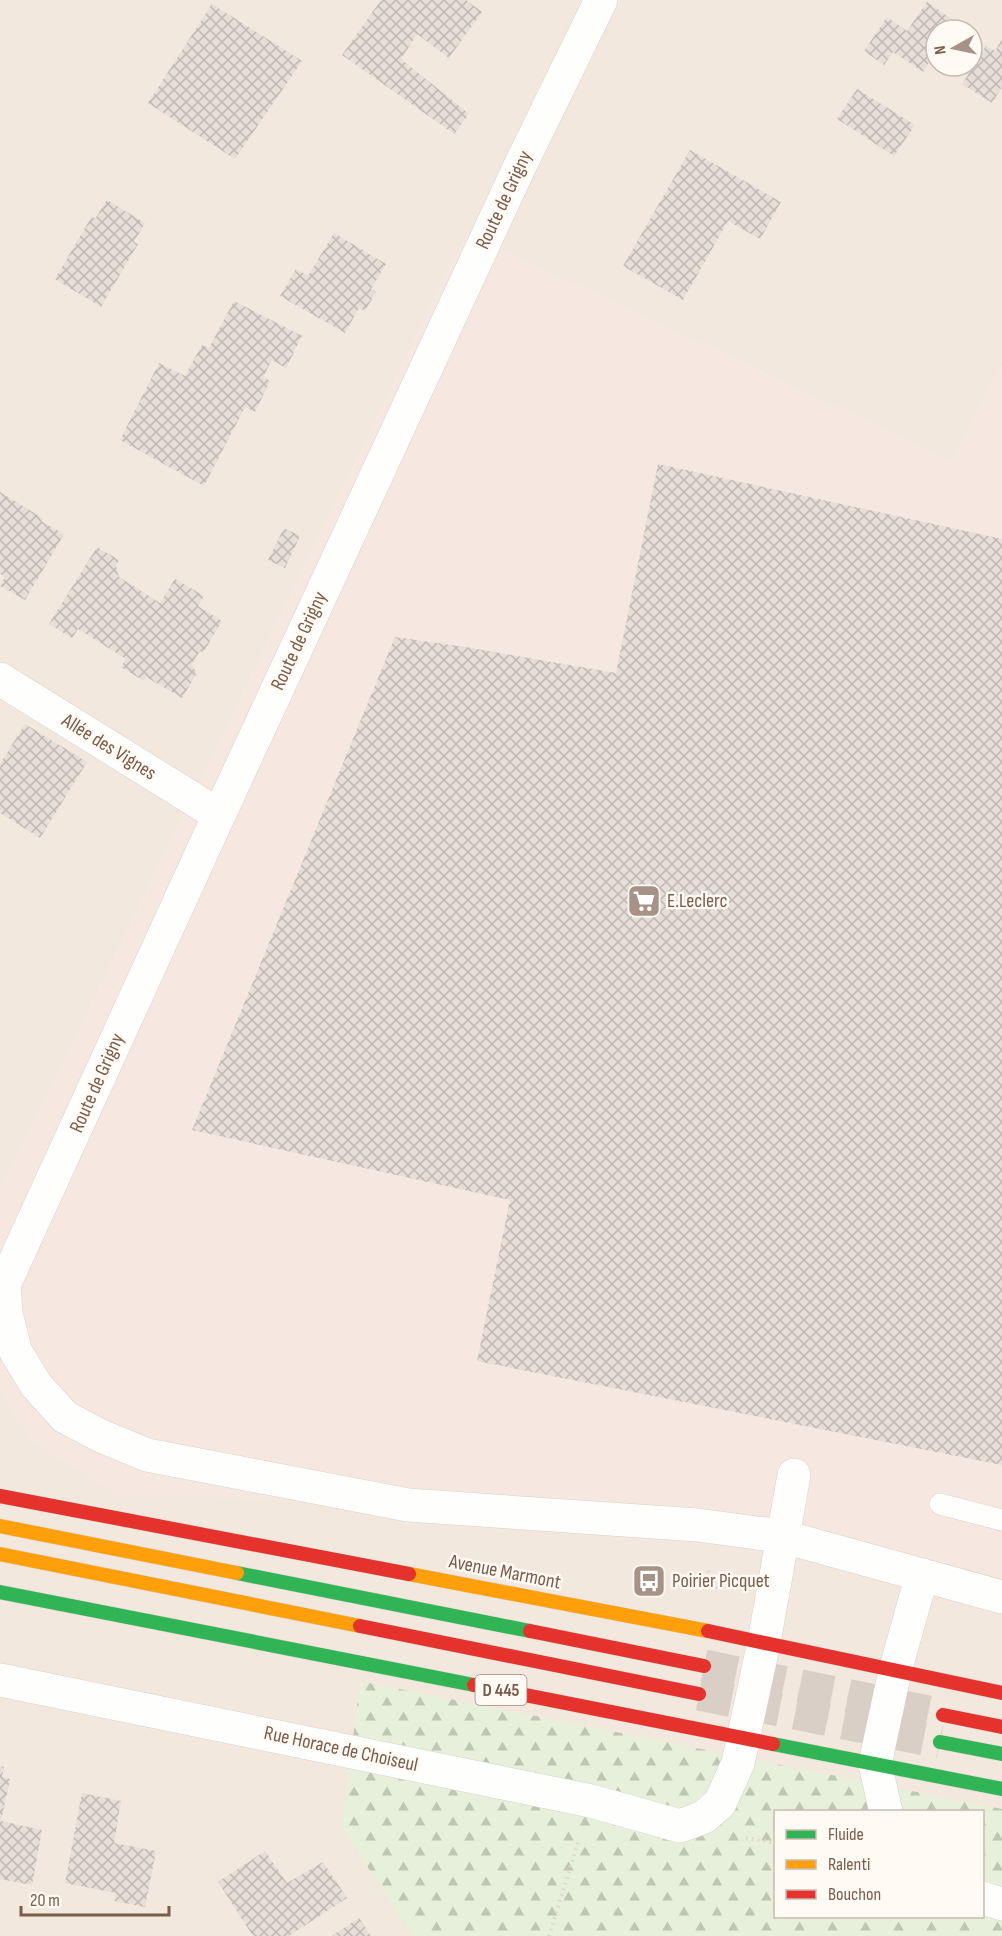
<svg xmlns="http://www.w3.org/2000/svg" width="1002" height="1936" font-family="'Sofia Sans Condensed',sans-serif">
<defs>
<pattern id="forest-firs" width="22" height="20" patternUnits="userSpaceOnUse" patternTransform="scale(1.5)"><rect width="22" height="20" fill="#e7f0db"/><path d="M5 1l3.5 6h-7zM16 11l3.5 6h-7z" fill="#c0c6b4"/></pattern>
<pattern id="building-cross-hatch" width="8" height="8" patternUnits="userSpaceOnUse" patternTransform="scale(1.5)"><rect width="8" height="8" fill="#e6ded7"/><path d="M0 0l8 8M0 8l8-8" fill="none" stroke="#bfb7b1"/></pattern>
</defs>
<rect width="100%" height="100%" fill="#f9f5f0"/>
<!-- residential -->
<g fill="#f2e8de" fill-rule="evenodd">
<path d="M 0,0 L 1002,0 L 1002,367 L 952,462 L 467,234 L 0,1193 ZM 936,30 L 972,30 L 972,66 L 936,66 Z"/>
<path d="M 0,1388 L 31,1440 L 663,1510 L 1002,1585 L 1002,1936 L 0,1936 ZM 776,1812 L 982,1812 L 982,1916 L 776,1916 Z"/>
</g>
<!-- commercial -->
<polygon fill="#f6e8e1" points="467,234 952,462 1002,367 1002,1585 663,1510 116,1495 31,1440 0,1388 0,1193"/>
<!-- forest -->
<path fill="url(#forest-firs)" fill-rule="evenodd" d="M 360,1681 L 1002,1809 L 1002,1936 L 413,1936 L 342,1828 ZM 776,1812 L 982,1812 L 982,1916 L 776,1916 Z"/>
<!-- building -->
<g fill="url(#building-cross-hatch)">
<polygon points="381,0 466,0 482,12 449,58 417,34 401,59 469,114 454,134 342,55"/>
<polygon points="927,2 956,22 950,30 936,30 936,51 923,72 893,52 884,65 864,51 887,17 907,31"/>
<polygon points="212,4 302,61 235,159 148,103"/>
<polygon points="1002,39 1002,87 992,103 962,84 986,46 995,51"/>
<polygon points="857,89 915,125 894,156 837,119"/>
<polygon points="690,150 781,202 760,239 728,221 683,300 623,266"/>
<polygon points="107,200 145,223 134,242 138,244 101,307 55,279 92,216 95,219"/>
<polygon points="334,233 386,264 371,289 376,292 365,311 359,308 345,333 280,296 296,269 308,276"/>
<polygon points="234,301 302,336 286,368 272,360 263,377 270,381 255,412 245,407 204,486 120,440 159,363 185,376 202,345 209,348"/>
<polygon points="658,464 1002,539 1002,1465 477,1361 510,1200 192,1130 395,637 465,647 616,673"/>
<polygon points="0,492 44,519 41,521 64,534 25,600 0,586 5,577 0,574"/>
<polygon points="284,528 300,536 285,568 268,560"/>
<polygon points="97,547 119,560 116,566 119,577 160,603 175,579 204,596 198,606 222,621 203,653 200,651 191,665 197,673 182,698 146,677 144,681 121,667 126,659 78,629 72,638 49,624"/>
<polygon points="25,724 87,762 40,838 0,813 0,764"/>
<polygon points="0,1766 4,1767 2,1777 10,1779 1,1821 42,1830 32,1885 0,1879"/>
<polygon points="82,1793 121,1801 114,1843 156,1851 145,1907 114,1901 116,1893 65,1883"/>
<polygon points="265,1851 287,1883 323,1862 347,1898 289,1936 253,1936 218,1882"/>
<polygon points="359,1918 371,1936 332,1936"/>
</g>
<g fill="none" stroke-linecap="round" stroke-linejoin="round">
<!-- primary-tunnel -->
<g stroke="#d9cfc7" stroke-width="33" stroke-dasharray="33 16" stroke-linecap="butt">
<polyline points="704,1666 943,1715"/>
<polyline points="699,1694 940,1742"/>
</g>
<defs>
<polyline id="lane" points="940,1504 1002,1520"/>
<g id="street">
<polyline points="601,0 518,170 219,815 4,1285 6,1314 16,1352 36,1385 65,1417 101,1436 147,1455 408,1505 697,1525 781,1536 1002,1597"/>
<polyline points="0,679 219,815"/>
<polyline points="0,1680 591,1801 680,1826 704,1817 720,1803 738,1763 764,1642 794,1475"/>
<polyline points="886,1812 875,1764 895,1671 922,1575"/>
<polyline points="982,1898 1002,1904"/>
</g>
<g id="fast">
<polyline points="237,1573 530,1631"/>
<polyline points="0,1592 474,1685"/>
<polyline points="940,1742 1002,1754"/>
<polyline points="773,1744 1002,1789"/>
</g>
<g id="slow">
<polyline points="0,1526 237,1573"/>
<polyline points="0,1554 360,1626"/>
<polyline points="409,1574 708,1631"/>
</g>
<g id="jam">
<polyline points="0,1496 409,1574"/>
<polyline points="360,1626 699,1694"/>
<polyline points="530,1631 704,1666"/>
<polyline points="708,1631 1002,1693"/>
<polyline points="474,1685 773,1744"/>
<polyline points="943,1715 1002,1727"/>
</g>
</defs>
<!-- lane casing -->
<use href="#lane" stroke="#d7d1cb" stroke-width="22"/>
<!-- street casing -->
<use href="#street" stroke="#d7d1cb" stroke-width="34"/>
<!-- fast casing -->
<use href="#fast" stroke="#dad1cc" stroke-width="15"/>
<!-- slow casing -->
<use href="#slow" stroke="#dad1cc" stroke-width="15"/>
<!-- jam casing -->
<use href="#jam" stroke="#dad1cc" stroke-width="15"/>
<!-- path -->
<g stroke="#dcd5d0" stroke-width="4" stroke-dasharray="1.5 4.5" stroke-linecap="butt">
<polyline points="708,1571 719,1590"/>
<polyline points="713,1579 731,1575"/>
<polyline points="746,1838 776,1843"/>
<polyline points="549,1936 578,1842"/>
</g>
<!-- lane -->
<use href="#lane" stroke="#fefefd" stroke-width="21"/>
<!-- street -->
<use href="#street" stroke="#fefefd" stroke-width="33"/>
<!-- fast -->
<use href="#fast" stroke="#30b455" stroke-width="14"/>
<!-- slow -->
<use href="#slow" stroke="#ff9f0a" stroke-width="14"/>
<!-- jam -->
<use href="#jam" stroke="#e5322d" stroke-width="14"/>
</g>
<!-- icons -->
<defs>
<symbol id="supermarket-square" viewBox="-11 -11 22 22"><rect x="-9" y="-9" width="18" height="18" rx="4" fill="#a69286" stroke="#fffaf3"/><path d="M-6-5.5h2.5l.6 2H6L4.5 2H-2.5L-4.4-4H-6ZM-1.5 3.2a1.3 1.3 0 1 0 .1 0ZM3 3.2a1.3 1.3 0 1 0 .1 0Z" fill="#fff"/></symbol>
<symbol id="bus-square" viewBox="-11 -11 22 22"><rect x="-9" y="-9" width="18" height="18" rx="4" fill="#a69286" stroke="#fffaf3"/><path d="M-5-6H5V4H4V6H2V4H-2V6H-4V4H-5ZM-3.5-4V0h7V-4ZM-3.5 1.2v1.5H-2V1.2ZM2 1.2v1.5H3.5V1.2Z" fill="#fff"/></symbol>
</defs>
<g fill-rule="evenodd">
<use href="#supermarket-square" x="625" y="882" width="38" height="38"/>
<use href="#bus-square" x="630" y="1562" width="38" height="38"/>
</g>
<g text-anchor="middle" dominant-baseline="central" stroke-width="5" stroke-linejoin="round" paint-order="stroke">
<!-- shield labels -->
<rect fill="#fffaf3" stroke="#a28b7f" stroke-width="1.5" x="475.5" y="1675" width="51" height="30" rx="4.5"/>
<g font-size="18" font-weight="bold" fill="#7a5c4d">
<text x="501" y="1690">D 445</text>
</g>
<!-- street labels -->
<g font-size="20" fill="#7a5c4d" stroke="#fffaf3">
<text transform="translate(504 200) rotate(-65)">Route de Grigny</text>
<text transform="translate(299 641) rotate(-65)">Route de Grigny</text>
<text transform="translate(109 747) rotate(32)">Allée des Vignes</text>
<text transform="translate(97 1083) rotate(-66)">Route de Grigny</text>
<text transform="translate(505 1572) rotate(11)">Avenue Marmont</text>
<text transform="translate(341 1749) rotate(12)">Rue Horace de Choiseul</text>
</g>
<!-- poi labels -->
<g font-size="20" fill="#7a5c4d" stroke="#fffaf3" text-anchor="start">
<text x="667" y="901">E.Leclerc</text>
<text x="672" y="1581">Poirier Picquet</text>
</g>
</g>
<!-- legend -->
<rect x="774" y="1810" width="210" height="108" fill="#fffaf3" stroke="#cabbb1" stroke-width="1.5"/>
<rect x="786" y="1830" width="30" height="9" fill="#30b455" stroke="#cabbb1" stroke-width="1.5"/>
<text x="828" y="1840" font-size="18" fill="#7a5c4d">Fluide</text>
<rect x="786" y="1860" width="30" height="9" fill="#ff9f0a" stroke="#cabbb1" stroke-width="1.5"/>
<text x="828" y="1870" font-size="18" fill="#7a5c4d">Ralenti</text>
<rect x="786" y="1890" width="30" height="9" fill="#e5322d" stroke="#cabbb1" stroke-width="1.5"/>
<text x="828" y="1900" font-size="18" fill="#7a5c4d">Bouchon</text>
<!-- north arrow -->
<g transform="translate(954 48) rotate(261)"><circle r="28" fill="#fffaf3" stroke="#cabbb1" stroke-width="1.5"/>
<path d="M0-4.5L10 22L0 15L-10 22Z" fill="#a69286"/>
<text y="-9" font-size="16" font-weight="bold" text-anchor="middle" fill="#7a5c4d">N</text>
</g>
<!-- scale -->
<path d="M21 1906v9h148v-9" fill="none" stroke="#7a5c4d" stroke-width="3"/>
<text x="30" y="1906" font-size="18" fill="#7a5c4d" stroke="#fffaf3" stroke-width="4.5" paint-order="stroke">20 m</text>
</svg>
